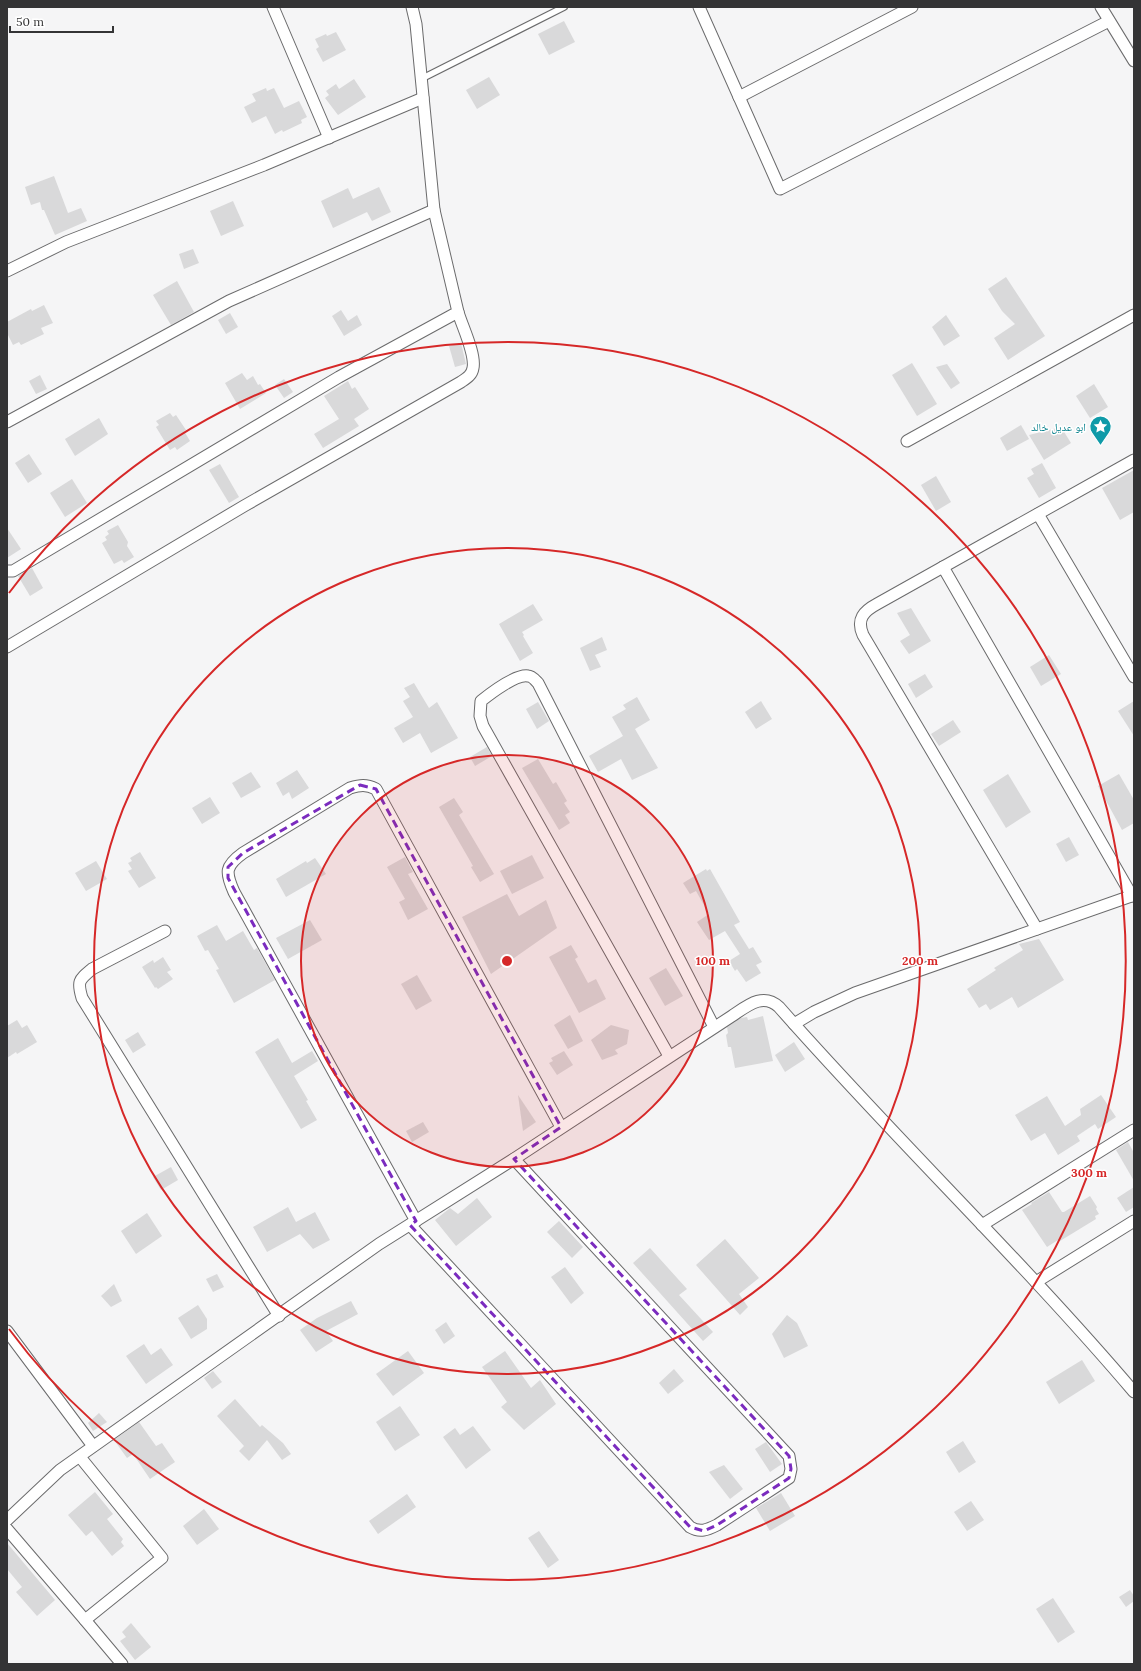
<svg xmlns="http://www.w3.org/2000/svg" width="1141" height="1671" font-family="Lora,'Noto Naskh Arabic',serif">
<rect width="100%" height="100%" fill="#f5f5f6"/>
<!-- building -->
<g fill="#d9d9da">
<polygon points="564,21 575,42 549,55 538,34"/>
<polygon points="336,32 346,50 323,62 316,49 319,47 315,39 326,34 327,36"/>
<polygon points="489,77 500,95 477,109 466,90"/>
<polygon points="354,79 366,97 338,115 325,98 329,95 326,91 336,84 339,89"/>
<polygon points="266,88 267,91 274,88 284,108 299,101 307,117 301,120 302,123 283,132 282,130 275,134 266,116 252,123 244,107 256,101 252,94"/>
<polygon points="54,176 68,213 81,208 87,221 55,235 44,210 42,210 40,202 31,205 25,187"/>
<polygon points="379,187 391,212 372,221 367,212 333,228 321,201 348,188 353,199"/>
<polygon points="233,201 244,226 221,236 210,211"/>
<polygon points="193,249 199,263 184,269 179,254"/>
<polygon points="1006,277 1045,336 1008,360 994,338 1015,324 1002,311 988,289"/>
<polygon points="177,281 194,312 171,325 153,295"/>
<polygon points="44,305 53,323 41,328 44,334 21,345 19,342 13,345 7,333 7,322 31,309 32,311"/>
<polygon points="341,310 348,321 357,315 362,325 344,336 332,316"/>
<polygon points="230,313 238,327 226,334 218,320"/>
<polygon points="946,315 960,336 944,346 932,327"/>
<polygon points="461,343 466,364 455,367 449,346"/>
<polygon points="912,363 937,404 917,416 892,375"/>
<polygon points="947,364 960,383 951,389 936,367"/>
<polygon points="242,373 247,380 253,376 258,385 260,384 266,393 240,409 225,383"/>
<polygon points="40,375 47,389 36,394 29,381"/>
<polygon points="284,379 293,392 284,398 275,385"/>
<polygon points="348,381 352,389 355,387 369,409 354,419 359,426 323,448 314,434 339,419 324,396"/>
<polygon points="1094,384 1108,407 1090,418 1076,396"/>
<polygon points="170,413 173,417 176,415 186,430 184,431 190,441 177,450 175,447 170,450 156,427 159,425 156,421"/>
<polygon points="99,418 108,434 75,456 65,439"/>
<polygon points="1021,425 1029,439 1007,451 1000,438"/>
<polygon points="1061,427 1071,443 1044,460 1029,435"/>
<polygon points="29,454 42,474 28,483 15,463"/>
<polygon points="1042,463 1056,488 1039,498 1027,478 1034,474 1031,469"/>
<polygon points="220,464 239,497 229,503 209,470"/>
<polygon points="1134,470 1134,512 1120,520 1102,488"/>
<polygon points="936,476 951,502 936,511 921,485"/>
<polygon points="72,479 87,503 65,517 50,493"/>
<polygon points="118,525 128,542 127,546 134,557 124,563 122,560 114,564 102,543 107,540 105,537 109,534 107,531"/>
<polygon points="7,528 21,549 7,558"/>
<polygon points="32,568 43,588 30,596 18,576"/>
<polygon points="533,604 543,620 522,632 524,635 523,636 533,653 520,661 499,624"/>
<polygon points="911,608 931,641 909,654 900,641 910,635 897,613"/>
<polygon points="602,637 607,650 595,655 601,667 590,671 580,648"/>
<polygon points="1049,655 1061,674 1041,686 1030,667"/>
<polygon points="925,674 933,687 916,698 908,684"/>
<polygon points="414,683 429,708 437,702 458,738 431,753 420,733 403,743 394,728 413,717 403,701 410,697 404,688"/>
<polygon points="637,697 650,720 635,729 658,768 632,780 621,759 598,772 589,756 623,736 612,717 626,709 623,705"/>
<polygon points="761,701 772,719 756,729 745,712"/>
<polygon points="1134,701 1134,736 1118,711"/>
<polygon points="538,702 549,721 537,729 526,709"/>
<polygon points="953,720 961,732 939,746 931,734"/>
<polygon points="487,747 492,756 475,766 470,757"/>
<polygon points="538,759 553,784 556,782 567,801 564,803 570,812 565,815 570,823 559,830 522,768"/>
<polygon points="297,770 309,788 292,799 289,792 283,796 276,783"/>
<polygon points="251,772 261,787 241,798 232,783"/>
<polygon points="1008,774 1031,812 1006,828 983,790"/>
<polygon points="1119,774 1134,800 1134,823 1122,830 1098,786"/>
<polygon points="210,797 220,813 202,824 192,808"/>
<polygon points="454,798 463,812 459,815 494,874 480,882 471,867 473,866 439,807"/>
<polygon points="1069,837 1079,855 1066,862 1056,844"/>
<polygon points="140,852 156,878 139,888 128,871 132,869 128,863 132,861 130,858"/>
<polygon points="532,855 544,878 512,894 500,871"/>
<polygon points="405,857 413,872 408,874 428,909 408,920 399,902 405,899 387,867"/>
<polygon points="315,858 326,874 286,897 276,879 306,861 307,863"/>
<polygon points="96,861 107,879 86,891 75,873"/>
<polygon points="706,869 707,871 710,869 740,922 734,925 749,949 753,947 762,962 756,965 761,973 746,982 737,969 735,971 729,961 740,954 725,931 709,940 697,922 709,914 696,891 690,894 683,883"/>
<polygon points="507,894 519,916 546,900 557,928 491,974 462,917"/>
<polygon points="310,920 322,940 288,959 276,938"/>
<polygon points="217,925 226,941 243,931 254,950 257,948 275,980 234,1003 216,970 219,969 208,950 205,951 197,936"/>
<polygon points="1039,939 1064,980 1018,1008 1012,997 990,1010 986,1004 979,1008 967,989 996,970 994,968 1023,950 1019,944"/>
<polygon points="571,945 578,957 575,959 588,983 596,979 606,999 579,1013 549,957"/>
<polygon points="163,957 171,970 167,972 173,979 158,989 156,987 155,988 142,967 153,960 154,963"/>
<polygon points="666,968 683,996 665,1006 649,978"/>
<polygon points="417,975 432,1001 416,1010 401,984"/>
<polygon points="570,1015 583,1041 568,1049 554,1025"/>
<polygon points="763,1016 773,1061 735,1068 731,1047 728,1047 726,1035 728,1033 727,1027 741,1018 747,1017 748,1020"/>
<polygon points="17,1020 22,1028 27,1025 37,1042 17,1054 16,1052 7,1058 7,1026"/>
<polygon points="611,1025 629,1030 627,1044 615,1050 618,1054 602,1060 591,1040"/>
<polygon points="138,1032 146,1045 133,1053 125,1040"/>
<polygon points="278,1038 292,1063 312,1051 318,1061 294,1076 308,1100 306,1101 317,1120 301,1129 255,1052"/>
<polygon points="794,1042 805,1059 785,1072 775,1055"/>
<polygon points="564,1051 573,1065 557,1075 549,1063 553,1061 551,1058"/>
<polygon points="518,1095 536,1122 523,1131"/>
<polygon points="1101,1095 1116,1117 1098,1129 1095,1124 1077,1136 1080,1141 1058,1155 1045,1133 1031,1141 1015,1115 1047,1096 1065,1126 1081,1115 1080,1109"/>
<polygon points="423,1122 429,1132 412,1142 406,1131"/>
<polygon points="1128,1142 1134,1153 1134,1181 1116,1150"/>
<polygon points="171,1167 178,1180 161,1190 153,1177"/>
<polygon points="1134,1187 1134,1207 1126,1212 1117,1198"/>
<polygon points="1049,1192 1062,1212 1064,1212 1090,1196 1097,1207 1096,1209 1099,1214 1095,1216 1096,1219 1060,1241 1058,1240 1047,1247 1022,1210 1032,1204 1031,1203"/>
<polygon points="477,1198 492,1217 456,1246 435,1220 450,1208 458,1214"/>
<polygon points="288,1207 296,1222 315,1212 330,1240 313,1249 300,1234 267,1252 253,1227"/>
<polygon points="147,1213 162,1236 136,1254 121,1231"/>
<polygon points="559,1221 583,1247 572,1258 547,1232"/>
<polygon points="725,1239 759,1278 739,1294 748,1307 740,1315 696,1265"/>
<polygon points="650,1248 687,1289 679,1295 713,1332 703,1341 633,1263"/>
<polygon points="565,1267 584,1293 571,1304 551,1277"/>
<polygon points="217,1274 224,1287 213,1292 206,1279"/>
<polygon points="114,1284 122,1301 111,1307 101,1296"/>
<polygon points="351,1301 358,1314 326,1331 333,1341 316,1352 300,1330 317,1318"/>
<polygon points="198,1305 207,1319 207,1329 191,1339 178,1318"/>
<polygon points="787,1315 797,1323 808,1346 784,1358 772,1334"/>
<polygon points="446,1322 455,1336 444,1344 435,1330"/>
<polygon points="144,1344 151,1355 161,1348 173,1365 146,1384 126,1356"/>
<polygon points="408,1351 424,1373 393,1396 376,1374"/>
<polygon points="505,1351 531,1388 540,1380 556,1404 524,1430 501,1407 507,1402 482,1367"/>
<polygon points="1082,1360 1095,1381 1059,1404 1046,1382"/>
<polygon points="674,1369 684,1381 668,1394 659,1383"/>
<polygon points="213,1371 222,1382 212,1389 204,1378"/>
<polygon points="235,1399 260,1427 262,1425 283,1443 291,1454 282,1460 267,1440 249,1461 239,1451 244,1446 217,1416"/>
<polygon points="400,1406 420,1435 395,1451 376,1422"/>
<polygon points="99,1413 107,1422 93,1431 88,1423"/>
<polygon points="139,1422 156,1446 162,1443 175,1462 150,1479 133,1454 127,1458 114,1440"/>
<polygon points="473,1426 491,1450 466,1469 443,1437 455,1428 460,1435"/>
<polygon points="963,1441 976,1462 959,1473 946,1452"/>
<polygon points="766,1442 782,1464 770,1472 755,1449"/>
<polygon points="724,1465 743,1489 730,1499 709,1472"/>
<polygon points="95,1492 113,1514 107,1519 123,1539 121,1542 124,1546 112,1556 92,1531 86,1536 68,1515"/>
<polygon points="781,1493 795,1516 770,1531 756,1508"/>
<polygon points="407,1494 416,1507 378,1534 369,1521"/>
<polygon points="971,1501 984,1520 967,1531 954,1512"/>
<polygon points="204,1509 219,1529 197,1545 183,1526"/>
<polygon points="539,1531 559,1560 548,1568 528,1538"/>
<polygon points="7,1543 55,1600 37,1616 16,1592 22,1587 7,1569"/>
<polygon points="1130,1590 1134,1596 1134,1601 1126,1607 1119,1597"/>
<polygon points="1053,1598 1075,1632 1058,1643 1036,1609"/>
<polygon points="131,1623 151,1647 135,1660 120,1641 126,1637 122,1632"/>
</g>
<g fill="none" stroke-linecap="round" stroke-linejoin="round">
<defs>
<polyline id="service" points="421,79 564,7"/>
<g id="minor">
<polyline points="273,7 329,138"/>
<polyline points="699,7 780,189 1109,21"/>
<polyline points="1101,7 1134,61"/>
<polyline points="739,97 912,7"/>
<polyline points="7,271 66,242 264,165 423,98"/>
<polyline points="7,422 229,301 434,210"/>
<polyline points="907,441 1134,315"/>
<polyline points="1038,514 1134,677"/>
<polyline points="943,567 1132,896"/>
<polyline points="7,571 13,571 339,377 458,312 434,210 416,24 412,7"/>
<path d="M 7,647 L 244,506 L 461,382 C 467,378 472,375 473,368 C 476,354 462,326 458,312"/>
<path d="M 1037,929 L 863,635 C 856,619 864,611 877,604 L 1134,460"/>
<path d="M 165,931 L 92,969 C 79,980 77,981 82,998 L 279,1316"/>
<polyline points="794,1024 814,1012 855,993 1134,895"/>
<path d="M 669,1056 L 483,726 L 480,716 L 481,701 C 491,693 516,674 528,676 C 532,676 535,680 538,683 L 714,1027"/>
<path d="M 416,1221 L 234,892 C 225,872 225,866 243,853 L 350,788 C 360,785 366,784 376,789 L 561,1127"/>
<path d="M 410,1225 L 690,1527 C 700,1533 707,1530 717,1525 L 789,1478 L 791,1469 L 789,1456 L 514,1159"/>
<polyline points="982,1225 1134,1130"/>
<polyline points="1036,1282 1134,1221"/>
<polyline points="7,1331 93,1446"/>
<path d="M 7,1520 L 60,1470 L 379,1244 L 514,1159 L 732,1016 C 747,1006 763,992 779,1007 C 894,1138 1021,1259 1134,1392"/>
<polyline points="7,1529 85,1620 162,1558 80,1457"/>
<polyline points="85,1620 122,1664"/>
</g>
</defs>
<!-- service casing -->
<use href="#service" stroke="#6b6b6c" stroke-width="8"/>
<!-- minor casing -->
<use href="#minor" stroke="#6b6b6c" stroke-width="13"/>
<!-- service -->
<use href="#service" stroke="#fff" stroke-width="5.5"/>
<!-- minor -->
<use href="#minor" stroke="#fff" stroke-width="11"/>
</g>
<!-- marked area -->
<path fill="none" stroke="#7b2cbf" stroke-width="3" stroke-dasharray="8 5" stroke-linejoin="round" d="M 360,785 L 376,789 L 561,1127 L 514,1159 L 789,1456 L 791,1469 L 789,1478 L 717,1525 L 704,1531 L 690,1527 L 410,1225 L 416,1221 L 228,878 L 228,867 L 243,853 Z"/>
<!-- distance rings -->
<circle cx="507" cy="961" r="206" fill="#d62828" fill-opacity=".12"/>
<g fill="none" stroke="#d62828" stroke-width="2">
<circle cx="507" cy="961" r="206"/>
<circle cx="507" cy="961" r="413"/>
<path d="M9 593A619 619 0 1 1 9 1329"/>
</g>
<!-- icons -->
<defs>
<symbol id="sight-pin" viewBox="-11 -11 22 30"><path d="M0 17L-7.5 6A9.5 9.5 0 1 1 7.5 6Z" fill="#0f9aa8" stroke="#fff"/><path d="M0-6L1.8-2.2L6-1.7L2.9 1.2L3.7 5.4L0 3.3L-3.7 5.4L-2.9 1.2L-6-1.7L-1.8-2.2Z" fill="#fff"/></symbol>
</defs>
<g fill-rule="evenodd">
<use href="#sight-pin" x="1088" y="414" width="25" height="34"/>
</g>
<g text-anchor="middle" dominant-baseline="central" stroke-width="3" stroke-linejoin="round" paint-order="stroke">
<!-- culture labels -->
<g font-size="11" fill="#0d838f" stroke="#fff" text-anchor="end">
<text x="1086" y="427">ابو عديل خالد</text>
</g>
</g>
<circle cx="507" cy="961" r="6" fill="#d62828" stroke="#fff" stroke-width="2"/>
<g font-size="12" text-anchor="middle" font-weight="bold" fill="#d62828" stroke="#fff" stroke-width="3" stroke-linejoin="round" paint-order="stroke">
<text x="713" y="965">100 m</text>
<text x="920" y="965">200 m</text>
<text x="1089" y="1177">300 m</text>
</g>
<!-- border -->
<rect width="1141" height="1671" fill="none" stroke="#343435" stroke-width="16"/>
<!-- scale -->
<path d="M10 26v6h103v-6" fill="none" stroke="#343435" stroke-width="2"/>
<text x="16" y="26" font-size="12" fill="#343435" stroke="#ffffff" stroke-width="3" paint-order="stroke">50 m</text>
</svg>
